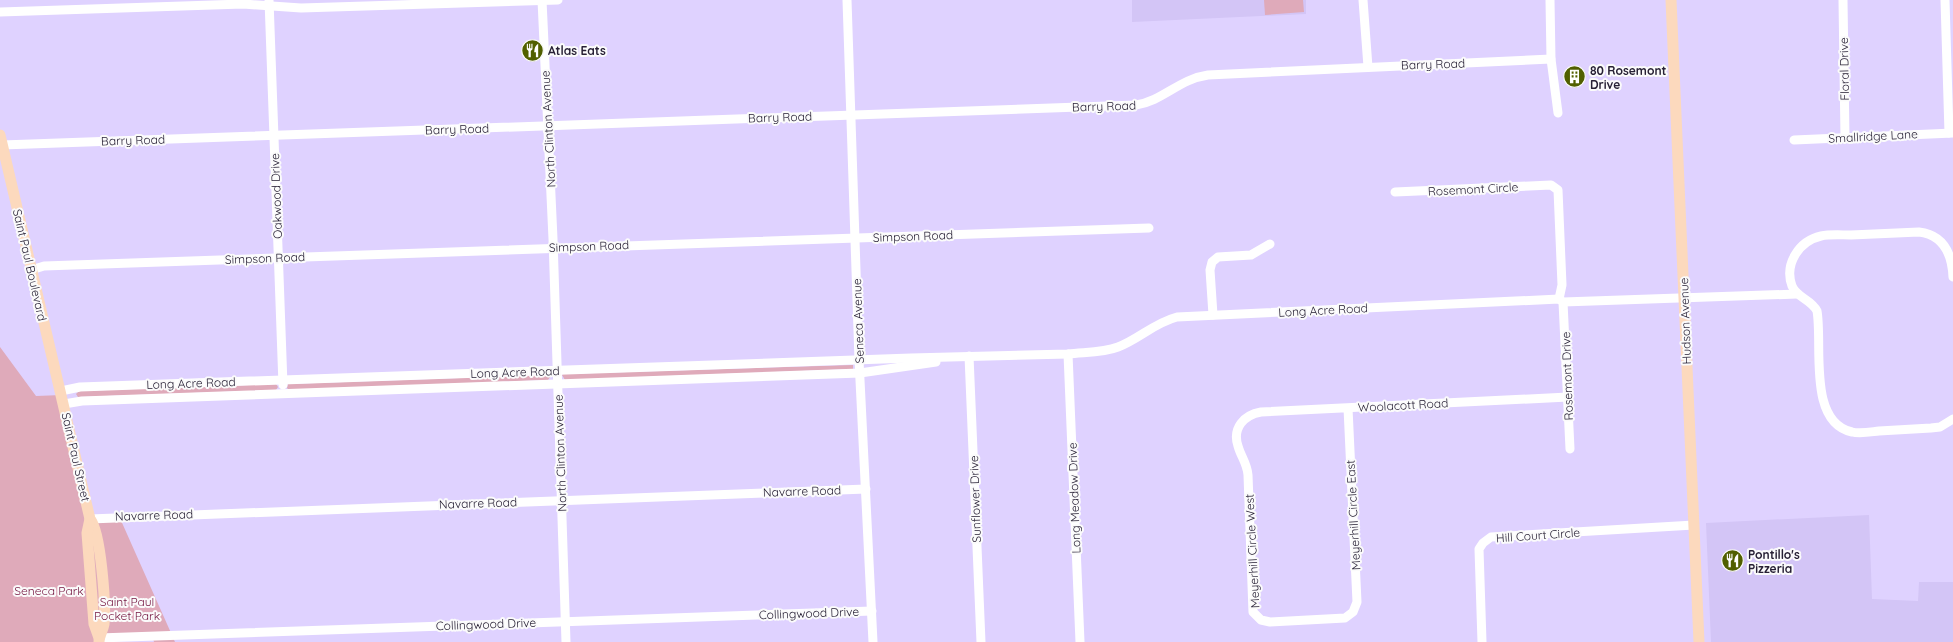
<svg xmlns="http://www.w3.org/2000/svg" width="1953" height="642" font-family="Quicksand,sans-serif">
<rect width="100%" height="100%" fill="#dfd2ff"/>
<!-- built -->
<g fill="#d3c5f6">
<polygon points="1132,0 1306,0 1306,14 1132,22"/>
<polygon points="1869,515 1872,599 1918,601 1919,582 1953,582 1953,642 1711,642 1706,523"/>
</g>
<!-- green -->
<g fill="#dfaaba">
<polygon points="1264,0 1303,0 1304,12 1265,15"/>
<polygon points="0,347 36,396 62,395 90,519 119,516 175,642 154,642 152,636 99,642 0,642"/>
<polygon points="853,365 853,369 565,380 562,375 563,374"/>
<polygon points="549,375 550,377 548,380 289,390 287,388 288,384"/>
<polygon points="276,384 278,387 276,390 78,397 76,394 79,391"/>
</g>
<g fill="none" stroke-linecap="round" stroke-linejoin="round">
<!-- minor -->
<g stroke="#fff" stroke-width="9">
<polyline points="269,0 283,385"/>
<polyline points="542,0 553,239 566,642"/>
<polyline points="847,0 859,360 873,642"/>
<polyline points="1363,0 1368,67"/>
<polyline points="1550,0 1551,59 1558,113"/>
<polyline points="1843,0 1845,138"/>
<polyline points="1945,0 1949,133"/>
<polyline points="0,12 243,4 301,8 558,0"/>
<polyline points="1794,140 1953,133"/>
<path d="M 2,145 L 1136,105 C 1163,101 1179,79 1208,75 L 1551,59"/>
<polyline points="1395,192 1551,185 1558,190 1562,285 1559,299"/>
<polyline points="31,270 44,266 1149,228"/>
<path d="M 1953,277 C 1952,254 1944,235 1919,232 C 1896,233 1874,234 1851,235 C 1841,235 1830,234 1821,236 C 1799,241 1784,264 1792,286 C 1797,298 1811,299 1817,311 C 1823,344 1807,422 1852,432 C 1860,434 1870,432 1879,431 C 1897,430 1914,429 1931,428 L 1940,427 L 1953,419"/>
<polyline points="1563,302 1570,449"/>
<polyline points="1213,315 1210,270 1212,262 1218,257 1251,255 1270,244"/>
<polyline points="1068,354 1080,642"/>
<polyline points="969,356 981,642"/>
<path d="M 61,391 L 80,387 L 911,358 L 1068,354 C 1085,352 1103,353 1118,347 C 1139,339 1154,323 1177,317 L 1559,299 L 1563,302 L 1797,294"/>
<polyline points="64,404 82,401 860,373 936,362"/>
<path d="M 1348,408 L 1357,602 L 1353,612 L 1345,618 L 1270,622 L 1261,620 L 1253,612 L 1248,475 C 1247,463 1241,457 1238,446 C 1232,428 1244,415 1261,412 L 1568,397"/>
<polyline points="90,519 866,489"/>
<polyline points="99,638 872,611"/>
<polyline points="1482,642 1479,549 1483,543 1491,537 1694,525"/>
</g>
<!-- major -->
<g stroke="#fcd9bd" stroke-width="11">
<polyline points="1671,0 1699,642"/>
<path d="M 0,135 L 90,519 C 101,532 106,605 104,624 C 103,630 99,636 99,642"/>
<polyline points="90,519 87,533 94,624 99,638"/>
</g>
</g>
<!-- icons -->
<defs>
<symbol id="restaurant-disc" viewBox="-11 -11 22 22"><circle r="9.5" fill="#515f00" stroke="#fbfbfb"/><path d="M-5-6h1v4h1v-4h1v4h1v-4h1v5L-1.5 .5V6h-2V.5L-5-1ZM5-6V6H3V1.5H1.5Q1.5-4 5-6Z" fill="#fff"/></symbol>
<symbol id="building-disc" viewBox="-11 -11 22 22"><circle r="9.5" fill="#515f00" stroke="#fbfbfb"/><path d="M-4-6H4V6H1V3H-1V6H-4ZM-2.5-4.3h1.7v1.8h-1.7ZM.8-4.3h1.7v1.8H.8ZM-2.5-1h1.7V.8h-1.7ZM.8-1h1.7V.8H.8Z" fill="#fff"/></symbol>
</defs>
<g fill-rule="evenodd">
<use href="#restaurant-disc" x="520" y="38" width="25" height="25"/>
<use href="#building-disc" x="1562" y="64" width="25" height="25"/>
<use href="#restaurant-disc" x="1720" y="548" width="25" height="25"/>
</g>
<g text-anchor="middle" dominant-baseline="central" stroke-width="4" stroke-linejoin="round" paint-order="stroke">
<!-- poi labels -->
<g font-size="12" font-weight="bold" fill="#272035" stroke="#fbfbfb" text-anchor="start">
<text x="548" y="50">Atlas Eats</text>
<text x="1590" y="70">80 Rosemont<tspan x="1590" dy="14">Drive</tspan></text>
<text x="1748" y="554">Pontillo's<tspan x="1748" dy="14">Pizzeria</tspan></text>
</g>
<!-- street labels -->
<g font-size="12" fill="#272035" stroke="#fbfbfb">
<text transform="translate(1433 64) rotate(-2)">Barry Road</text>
<text transform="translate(1844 69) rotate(-91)">Floral Drive</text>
<text transform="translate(1104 106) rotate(-2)">Barry Road</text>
<text transform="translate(780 117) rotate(-2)">Barry Road</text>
<text transform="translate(457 129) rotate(-2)">Barry Road</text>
<text transform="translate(548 129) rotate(-93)">North Clinton Avenue</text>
<text transform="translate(1873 136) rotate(-3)">Smallridge Lane</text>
<text transform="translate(133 140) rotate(-2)">Barry Road</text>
<text transform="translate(1473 189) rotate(-3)">Rosemont Circle</text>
<text transform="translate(276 196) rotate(-92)">Oakwood Drive</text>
<text transform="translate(913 236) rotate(-2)">Simpson Road</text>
<text transform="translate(589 246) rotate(-2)">Simpson Road</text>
<text transform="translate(265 258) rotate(-2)">Simpson Road</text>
<text transform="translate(30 265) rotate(77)">Saint Paul Boulevard</text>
<text transform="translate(1323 310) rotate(-3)">Long Acre Road</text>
<text transform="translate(858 321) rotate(-92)">Seneca Avenue</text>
<text transform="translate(1685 321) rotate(-92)">Hudson Avenue</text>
<text transform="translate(515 372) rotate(-2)">Long Acre Road</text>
<text transform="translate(1567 376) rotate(-92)">Rosemont Drive</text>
<text transform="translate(191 383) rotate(-2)">Long Acre Road</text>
<text transform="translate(1403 405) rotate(-3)">Woolacott Road</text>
<text transform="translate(560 453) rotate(-92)">North Clinton Avenue</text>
<text transform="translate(76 457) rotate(77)">Saint Paul Street</text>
<text transform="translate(802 491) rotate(-2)">Navarre Road</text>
<text transform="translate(1074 498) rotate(-92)">Long Meadow Drive</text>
<text transform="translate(975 499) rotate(-92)">Sunflower Drive</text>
<text transform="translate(478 503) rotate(-2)">Navarre Road</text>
<text transform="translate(154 515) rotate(-2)">Navarre Road</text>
<text transform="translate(1353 515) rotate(-93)">Meyerhill Circle East</text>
<text transform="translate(1538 535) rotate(-4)">Hill Court Circle</text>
<text transform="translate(1252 551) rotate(-93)">Meyerhill Circle West</text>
<text transform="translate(809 613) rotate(-2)">Collingwood Drive</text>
<text transform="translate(486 624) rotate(-2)">Collingwood Drive</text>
</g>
<!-- park labels -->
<g font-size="12" fill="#73143f" stroke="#fbfbfb">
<text x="49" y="590">Seneca Park</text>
<text x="127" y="601">Saint Paul<tspan x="127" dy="14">Pocket Park</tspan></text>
</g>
</g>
</svg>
